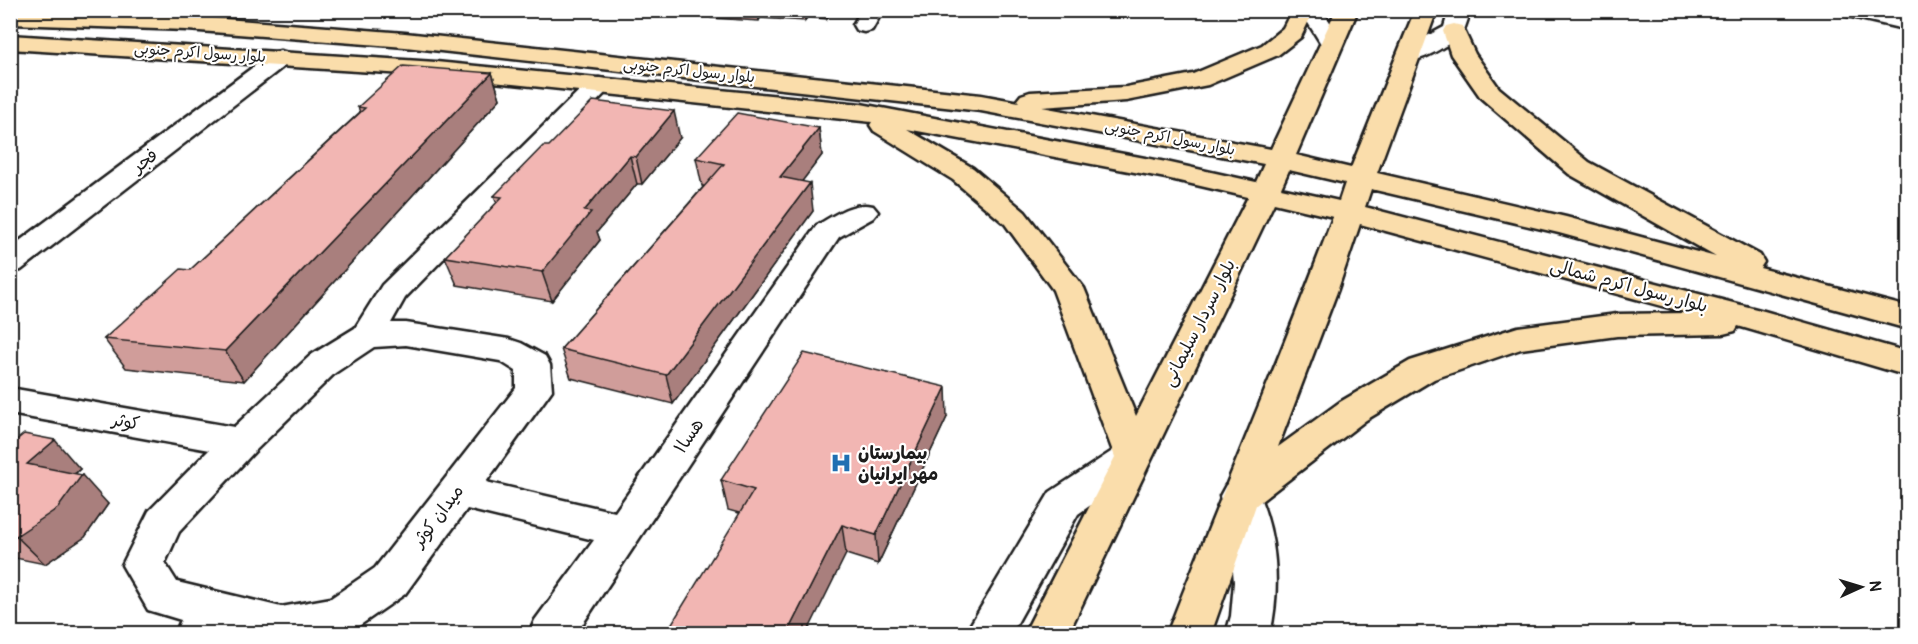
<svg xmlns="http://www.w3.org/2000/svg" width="1918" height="644" font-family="Pangolin,'Playpen Sans Arabic',sans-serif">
<rect width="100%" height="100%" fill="#fff"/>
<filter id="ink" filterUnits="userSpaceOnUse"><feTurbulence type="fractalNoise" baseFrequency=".0167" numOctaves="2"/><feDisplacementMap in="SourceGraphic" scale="12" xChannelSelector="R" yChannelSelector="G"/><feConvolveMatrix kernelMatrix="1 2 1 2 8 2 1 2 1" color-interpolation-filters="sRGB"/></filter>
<g filter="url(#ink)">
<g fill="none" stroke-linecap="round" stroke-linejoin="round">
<defs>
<g id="minor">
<polygon points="861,10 883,10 872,30 864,32 856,30 853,25"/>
<polygon points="1300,10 1322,10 1343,42 1339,47 1331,49 1323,47"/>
<path d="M 1449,10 L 1471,10 L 1462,36 C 1445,45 1421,65 1401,60 L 1397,55 L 1401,50 L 1444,27 Z"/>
<polygon points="1840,10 1883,10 1908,16 1908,30 1843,15"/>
<polygon points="280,51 288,53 292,58 288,63 21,270 10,273 10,248 272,53"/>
<path d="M 599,78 L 608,80 L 611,85 L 608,90 L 405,298 L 391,323 L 406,323 L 509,339 L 521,343 L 545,356 L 550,365 L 552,390 L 486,482 L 615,512 L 817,225 C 835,215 853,201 873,206 L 878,212 L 873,218 L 839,237 L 576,634 L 529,634 L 535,620 L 594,540 L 467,509 L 405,594 L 356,628 L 342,634 L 234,634 L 226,631 L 225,634 L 175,634 L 181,620 L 148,610 L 122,565 L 149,511 L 209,450 L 10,414 L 10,388 L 234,427 L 311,355 L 355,328 L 382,285 L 590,80 ZM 406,345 L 500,361 L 516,371 L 516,388 L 375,568 L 331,598 L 281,607 L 177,582 L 165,563 L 179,532 L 254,452 L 335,373 L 374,347 Z"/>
<polygon points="1133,442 1146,446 1152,456 1146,466 1078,514 1011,634 965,634 1050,492 1120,446"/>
<path d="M 1240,480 L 1254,485 C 1277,529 1281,586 1270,634 L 1226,634 L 1231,616 L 1234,582 L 1231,548 L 1220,496 L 1226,485 Z"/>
</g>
<path id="major" d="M 10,10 L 187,16 L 405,33 L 981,95 L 1019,102 L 1017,100 L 1021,95 L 1030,92 L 1126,87 L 1193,74 L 1262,45 L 1283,28 L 1292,10 L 1314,10 L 1301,37 L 1278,55 L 1208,85 L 1126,101 L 1042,107 L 1271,149 L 1336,10 L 1358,10 L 1296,155 L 1351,168 L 1415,10 L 1437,10 L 1377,173 L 1566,217 L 1716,257 L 1569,174 L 1481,98 L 1451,55 L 1443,31 L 1446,26 L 1454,24 L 1462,26 L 1475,54 L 1499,88 L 1589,162 L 1760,255 L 1764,262 L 1760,268 L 1908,307 L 1908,329 L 1559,233 L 1371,189 L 1365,207 L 1764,311 L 1908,352 L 1908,376 L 1738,326 L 1735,331 L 1723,334 L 1617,336 L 1521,349 L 1434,379 L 1366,420 L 1256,505 L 1211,634 L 1167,634 C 1221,494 1281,357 1333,217 L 1274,203 L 1068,634 L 1024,634 L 1115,457 L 1053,290 L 1005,224 L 953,180 L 874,131 L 870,125 L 872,122 L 436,76 L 10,49 L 10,35 L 436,62 L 861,104 L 1166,162 L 1256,182 L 1264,164 L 981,111 L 405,47 L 187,30 L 10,24 ZM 907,129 L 1166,178 L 1248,197 L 1136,416 L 1084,288 L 1025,212 L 973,168 ZM 1289,170 L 1345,183 L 1339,201 L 1281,188 ZM 1360,224 L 1688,313 L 1617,314 L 1518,327 L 1410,361 L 1340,402 L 1278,447 L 1338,289 Z"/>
</defs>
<!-- minor casing -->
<use href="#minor" stroke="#1c1c1c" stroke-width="5"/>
<!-- major casing -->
<use href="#major" stroke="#1c1c1c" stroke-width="5"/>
<!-- minor -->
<use href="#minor" fill="#fff" fill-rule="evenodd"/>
<!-- major -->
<use href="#major" fill="#faddab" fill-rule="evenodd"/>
</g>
<!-- wall -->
<g fill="#d09d9a" stroke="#1c1c1c" stroke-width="1.5">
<polygon points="710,10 831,10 827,19 807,17 805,21 760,18 759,21 711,18"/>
<polygon points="492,73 500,99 244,381 126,368 104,339 190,270 360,112 358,107"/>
<polygon points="819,128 822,155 802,181 813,211 673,404 571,378 561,349 704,186 702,186 696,158"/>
<polygon points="680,138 642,184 637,184 597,232 600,240 552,301 457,285 445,257 497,203 494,196"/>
<polygon points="947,417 878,564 846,554 739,513 728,510 721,480"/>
<polygon points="10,445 80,469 75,474 108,504 85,537 45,564 10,557"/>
</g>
<!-- shaded-wall -->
<g fill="#a97f7d" stroke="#1c1c1c" stroke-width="1.5">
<polygon points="758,10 759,10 760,18 759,21"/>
<polygon points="804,10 806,10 807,17 805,21"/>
<polygon points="826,10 831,10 827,19"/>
<polygon points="492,73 500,99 244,381 225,351"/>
<polygon points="674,111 680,138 642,184 636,157"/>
<polygon points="819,128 822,155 784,205 780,177"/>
<polygon points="630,156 637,184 597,232 600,240 552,301 542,272 584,211"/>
<polygon points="810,183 813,211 673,404 666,375"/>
<polygon points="946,387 947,417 878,564 876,535"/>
<polygon points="55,440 80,469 54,493 27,464"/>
<polygon points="82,475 108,504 85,537 45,564 16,536"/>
<polygon points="842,525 846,554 807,633 787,633"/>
</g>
<!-- building -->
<g fill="#f2b6b3" stroke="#1c1c1c" stroke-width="1.5">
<polygon points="403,66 492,73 225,351 104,339 181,269 190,270 365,108 358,107"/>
<polygon points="593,101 674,111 636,157 630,156 584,211 591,212 542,272 445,257 502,197 494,196 543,146 549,146"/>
<polygon points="737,113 819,128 780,177 810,183 666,375 561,349 724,164 696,158"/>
<polygon points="804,353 946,387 876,535 842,525 787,633 666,633 754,490 721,480"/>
<polygon points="24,434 55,440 27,464 82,475 58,508 16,536 10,534 10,445"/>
</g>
</g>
<!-- icons -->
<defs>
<symbol id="hospital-bare" viewBox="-9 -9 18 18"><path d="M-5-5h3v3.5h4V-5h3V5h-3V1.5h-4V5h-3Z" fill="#1f6fb2" stroke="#fff" stroke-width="2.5" paint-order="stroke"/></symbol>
</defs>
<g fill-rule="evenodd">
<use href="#hospital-bare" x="826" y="448" width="30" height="30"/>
</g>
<g text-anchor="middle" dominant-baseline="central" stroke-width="4.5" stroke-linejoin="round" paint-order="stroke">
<!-- far-street labels -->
<g font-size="15" fill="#1c1c1c" stroke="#fff">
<text transform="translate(200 53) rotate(4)">بلوار رسول اکرم جنوبی</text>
<text transform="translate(689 71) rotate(6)">بلوار رسول اکرم جنوبی</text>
<text transform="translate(1170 138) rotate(11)">بلوار رسول اکرم جنوبی</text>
</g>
<!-- street labels -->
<g font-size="18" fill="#1c1c1c" stroke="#fff">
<text transform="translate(145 161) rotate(-37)">فجر</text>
<text transform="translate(1629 286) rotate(15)">بلوار رسول اکرم شمالی</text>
<text transform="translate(1199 323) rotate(-63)">بلوار سردار سلیمانی</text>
<text transform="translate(126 422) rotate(10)">کوثر</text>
<text transform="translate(689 436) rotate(-56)">هسا۱</text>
<text transform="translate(438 516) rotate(-53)">میدان کوثر</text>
</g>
<!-- poi labels -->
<g font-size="18" font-weight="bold" fill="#1c1c1c" stroke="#fff" text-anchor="start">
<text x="858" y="453">بیمارستان<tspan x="858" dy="21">مهر ایرانیان</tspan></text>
</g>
</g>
<!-- margin -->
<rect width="1918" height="644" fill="none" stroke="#fff" stroke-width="36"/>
<rect x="18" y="18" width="1882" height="608" fill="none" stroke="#1c1c1c" stroke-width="2" filter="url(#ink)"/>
<!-- north arrow -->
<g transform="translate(1861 587) rotate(86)" stroke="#ffffff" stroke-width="4.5" paint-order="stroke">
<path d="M0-4.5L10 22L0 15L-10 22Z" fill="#1c1c1c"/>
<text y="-9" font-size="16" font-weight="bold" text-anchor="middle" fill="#1c1c1c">N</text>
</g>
</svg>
